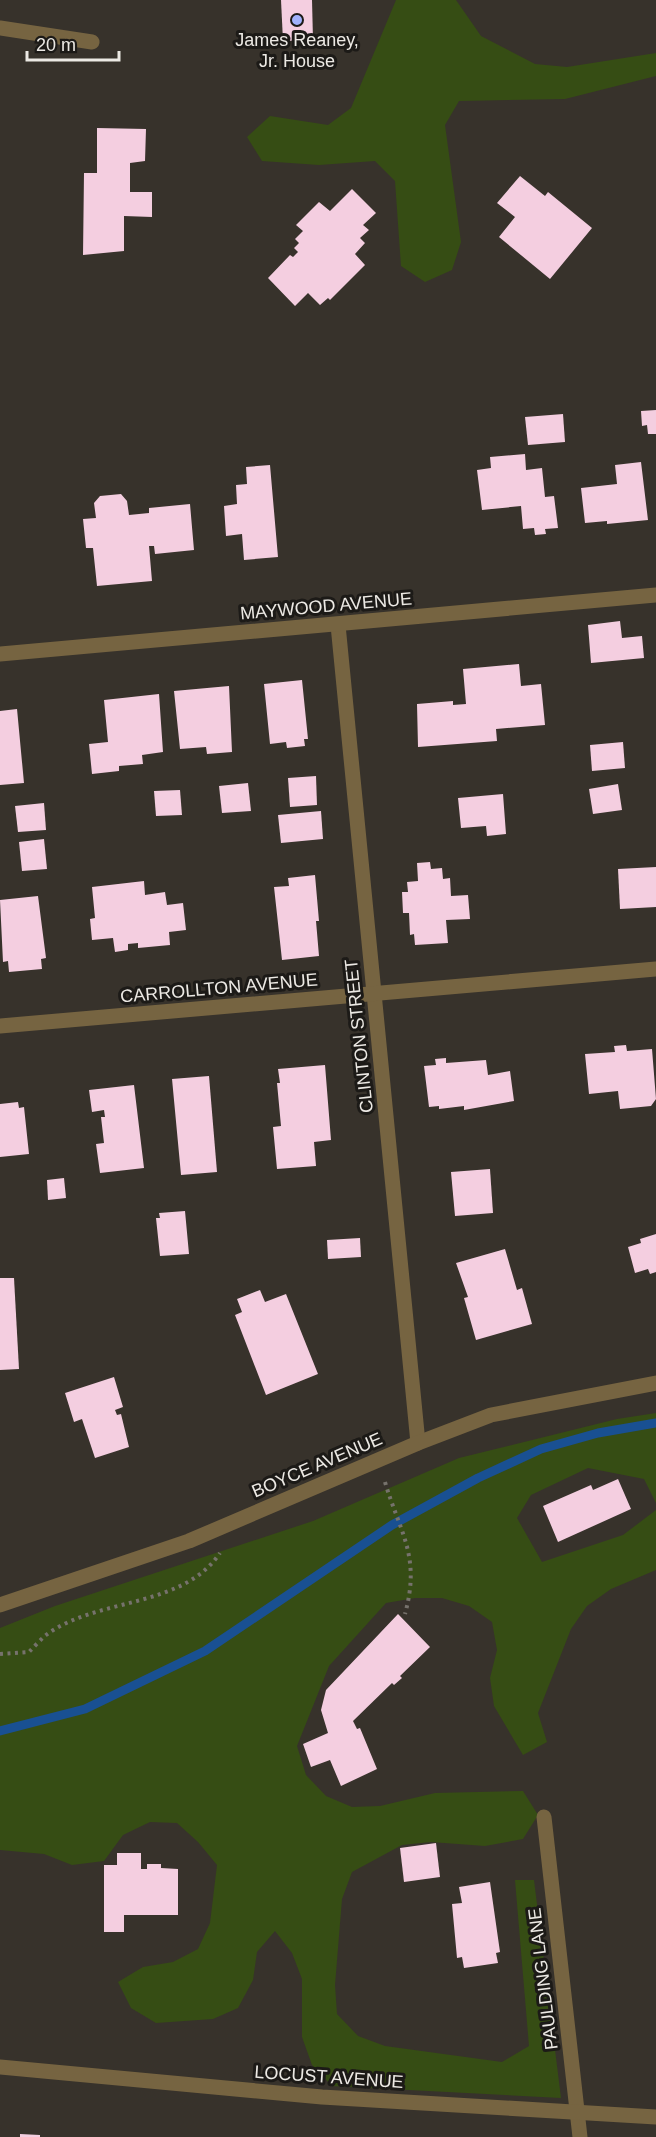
<svg xmlns="http://www.w3.org/2000/svg" width="656" height="2137" font-family="Arial,sans-serif">
<rect width="100%" height="100%" fill="#37322b"/>
<!-- green -->
<g fill="#364d14">
<polygon points="396,0 456,0 481,36 535,64 567,67 656,53 656,76 565,99 459,101 445,125 461,242 452,270 425,282 401,266 395,181 375,161 319,165 262,161 247,137 270,116 328,125 351,108"/>
<polygon points="656,1413 656,1503 644,1479 588,1468 531,1495 517,1518 542,1562 623,1535 656,1510 656,1570 611,1589 587,1606 571,1629 538,1713 547,1742 523,1755 494,1706 490,1678 497,1650 492,1622 469,1606 442,1598 415,1598 386,1603 329,1666 297,1746 306,1775 326,1796 352,1807 380,1806 435,1793 523,1791 538,1815 523,1839 485,1846 431,1842 402,1845 352,1872 342,1899 335,1985 337,2014 358,2036 385,2046 502,2062 529,2046 515,1880 534,1880 561,2098 332,2086 312,2065 302,2037 302,1979 292,1953 275,1931 257,1952 253,1980 238,2008 213,2019 156,2023 131,2008 118,1982 143,1967 173,1962 198,1949 210,1923 217,1865 198,1842 177,1823 150,1822 123,1835 104,1861 72,1865 44,1854 0,1850 0,1628 55,1606 313,1521 459,1458 617,1419"/>
</g>
<g fill="none" stroke-linecap="round" stroke-linejoin="round">
<!-- stream -->
<polyline stroke="#195092" stroke-width="9" points="0,1731 85,1709 205,1651 392,1525 478,1478 541,1449 598,1433 656,1423"/>
</g>
<!-- building -->
<g fill="#f4cee0">
<polygon points="281,0 312,0 313,40 283,41"/>
<polygon points="97,128 146,129 145,161 130,163 130,192 152,192 152,217 124,216 124,251 83,255 84,173 97,173"/>
<polygon points="520,176 545,196 548,192 592,228 550,279 499,237 515,217 497,203"/>
<polygon points="352,189 376,213 363,225 369,230 360,238 365,243 355,254 365,265 330,300 328,298 320,305 308,293 295,306 268,278 290,255 293,257 298,252 294,248 299,243 295,239 303,231 296,225 319,202 330,211"/>
<polygon points="656,410 656,434 648,434 647,425 642,426 641,411"/>
<polygon points="563,414 565,442 528,445 525,417"/>
<polygon points="525,454 526,470 542,468 545,497 554,496 558,528 545,529 546,534 535,535 534,528 523,529 521,506 482,510 477,470 491,468 490,457"/>
<polygon points="641,462 648,520 607,524 607,521 585,523 581,488 617,484 615,465"/>
<polygon points="270,465 278,557 244,560 242,534 226,536 224,506 237,504 236,485 247,484 246,467"/>
<polygon points="121,494 127,501 129,515 149,513 149,508 190,504 194,550 155,554 154,546 149,546 152,581 97,586 93,548 86,548 83,519 96,518 94,503 100,496"/>
<polygon points="620,621 622,638 642,636 644,658 591,663 588,625"/>
<polygon points="519,664 521,686 541,684 545,725 496,729 497,741 418,747 417,704 453,701 453,705 466,704 463,669"/>
<polygon points="302,680 308,739 304,739 305,746 287,748 286,742 270,744 264,684"/>
<polygon points="229,686 232,752 207,754 206,747 180,749 174,691"/>
<polygon points="159,694 163,752 142,755 143,764 119,766 119,771 92,774 89,744 108,742 104,700"/>
<polygon points="17,709 24,783 0,785 0,711"/>
<polygon points="623,742 625,768 592,771 590,745"/>
<polygon points="316,776 317,805 290,807 288,778"/>
<polygon points="248,783 251,811 222,813 219,786"/>
<polygon points="618,784 622,810 593,814 589,789"/>
<polygon points="180,790 182,815 156,816 154,791"/>
<polygon points="503,794 506,834 487,836 486,826 461,828 458,798"/>
<polygon points="44,803 46,830 18,832 15,806"/>
<polygon points="321,811 323,839 281,843 278,815"/>
<polygon points="44,839 47,869 22,871 19,842"/>
<polygon points="430,862 431,869 442,868 443,879 450,878 451,896 468,895 470,919 446,920 448,943 415,945 414,934 410,935 409,913 403,913 402,892 408,892 407,882 418,881 417,863"/>
<polygon points="656,867 656,907 620,909 618,869"/>
<polygon points="315,875 319,921 316,921 319,956 282,960 274,887 289,886 288,878"/>
<polygon points="144,881 145,895 165,892 167,905 183,903 186,930 169,932 170,945 138,948 138,943 128,944 128,950 115,952 113,938 92,940 90,919 95,918 92,887"/>
<polygon points="38,896 46,958 41,959 42,969 9,972 8,961 3,962 0,900"/>
<polygon points="626,1045 627,1051 652,1049 656,1099 651,1106 620,1109 618,1091 589,1094 585,1054 615,1052 614,1046"/>
<polygon points="446,1058 446,1063 486,1060 488,1075 510,1071 514,1101 464,1110 464,1106 439,1109 439,1106 429,1107 424,1066 436,1065 435,1059"/>
<polygon points="325,1065 331,1140 314,1142 316,1166 277,1169 273,1127 281,1126 277,1083 280,1083 278,1069"/>
<polygon points="209,1076 217,1172 181,1175 172,1079"/>
<polygon points="134,1085 144,1168 100,1173 96,1144 104,1143 101,1117 105,1117 104,1110 92,1112 89,1090"/>
<polygon points="18,1102 19,1108 24,1107 29,1154 0,1157 0,1104"/>
<polygon points="490,1169 493,1213 455,1216 451,1172"/>
<polygon points="64,1178 66,1198 48,1200 47,1180"/>
<polygon points="185,1211 189,1254 160,1256 156,1218 160,1218 159,1213"/>
<polygon points="656,1234 656,1272 650,1274 648,1269 635,1273 628,1247 641,1243 640,1239"/>
<polygon points="360,1238 361,1257 328,1259 327,1240"/>
<polygon points="505,1249 517,1290 522,1288 532,1324 476,1340 464,1298 468,1297 456,1263"/>
<polygon points="0,1278 14,1278 19,1369 0,1370"/>
<polygon points="260,1290 265,1302 286,1294 318,1374 266,1395 235,1315 242,1312 237,1299"/>
<polygon points="114,1377 123,1407 115,1410 117,1415 121,1414 129,1447 95,1458 82,1419 74,1422 65,1393"/>
<polygon points="618,1479 631,1509 558,1542 543,1506 591,1485 593,1490"/>
<polygon points="398,1614 430,1647 400,1676 402,1678 394,1685 392,1683 353,1721 357,1729 360,1728 377,1769 341,1786 330,1760 311,1767 303,1744 328,1733 321,1710 326,1690"/>
<polygon points="436,1843 440,1877 404,1882 400,1848"/>
<polygon points="117,1853 141,1853 141,1869 147,1869 147,1864 161,1864 161,1868 178,1869 178,1915 124,1915 124,1932 104,1932 104,1865 117,1865"/>
<polygon points="490,1882 500,1952 496,1953 498,1963 464,1968 462,1957 457,1958 452,1904 462,1903 459,1887"/>
<polygon points="20,2134 40,2135 40,2137 20,2137"/>
</g>
<g fill="none" stroke-linecap="round" stroke-linejoin="round">
<!-- path -->
<g stroke="#76726c" stroke-width="4" stroke-dasharray="3 4.5" stroke-linecap="butt">
<path d="M 385,1482 C 400,1533 421,1556 405,1614"/>
<path d="M 0,1654 L 29,1652 C 34,1647 40,1640 46,1635 C 97,1597 182,1609 220,1553"/>
</g>
<!-- minor -->
<g stroke="#766441" stroke-width="15">
<polyline points="0,28 92,42"/>
<polyline points="338,625 418,1443"/>
<polyline points="0,654 656,595"/>
<polyline points="0,1026 656,969"/>
<polyline points="0,1605 189,1541 418,1443 491,1415 656,1383"/>
<polyline points="544,1817 580,2137"/>
<polyline points="0,2067 322,2097 656,2117"/>
</g>
</g>
<!-- markers -->
<circle fill="#a1b2fd" stroke="#1c1a17" stroke-width="2" cx="297" cy="20" r="6"/>
<g text-anchor="middle" dominant-baseline="central" stroke-width="6" stroke-linejoin="round" paint-order="stroke">
<!-- poi labels -->
<g font-size="18" fill="#ece9e4" stroke="#1c1a17">
<text x="297" y="40">James Reaney,<tspan x="297" dy="21">Jr. House</tspan></text>
</g>
<!-- street labels -->
<g font-size="18" fill="#ece9e4" stroke="#1c1a17">
<text transform="translate(326 606) rotate(-5)">MAYWOOD AVENUE</text>
<text transform="translate(219 988) rotate(-5)">CARROLLTON AVENUE</text>
<text transform="translate(359 1036) rotate(-96)">CLINTON STREET</text>
<text transform="translate(317 1465) rotate(-23)">BOYCE AVENUE</text>
<text transform="translate(543 1979) rotate(-97)">PAULDING LANE</text>
<text transform="translate(329 2077) rotate(4)">LOCUST AVENUE</text>
</g>
</g>
<!-- scale -->
<path d="M27 51v9h92v-9" fill="none" stroke="#ece9e4" stroke-width="3"/>
<text x="36" y="51" font-size="18" fill="#ece9e4" stroke="#1c1a17" stroke-width="4.5" paint-order="stroke">20 m</text>
</svg>
